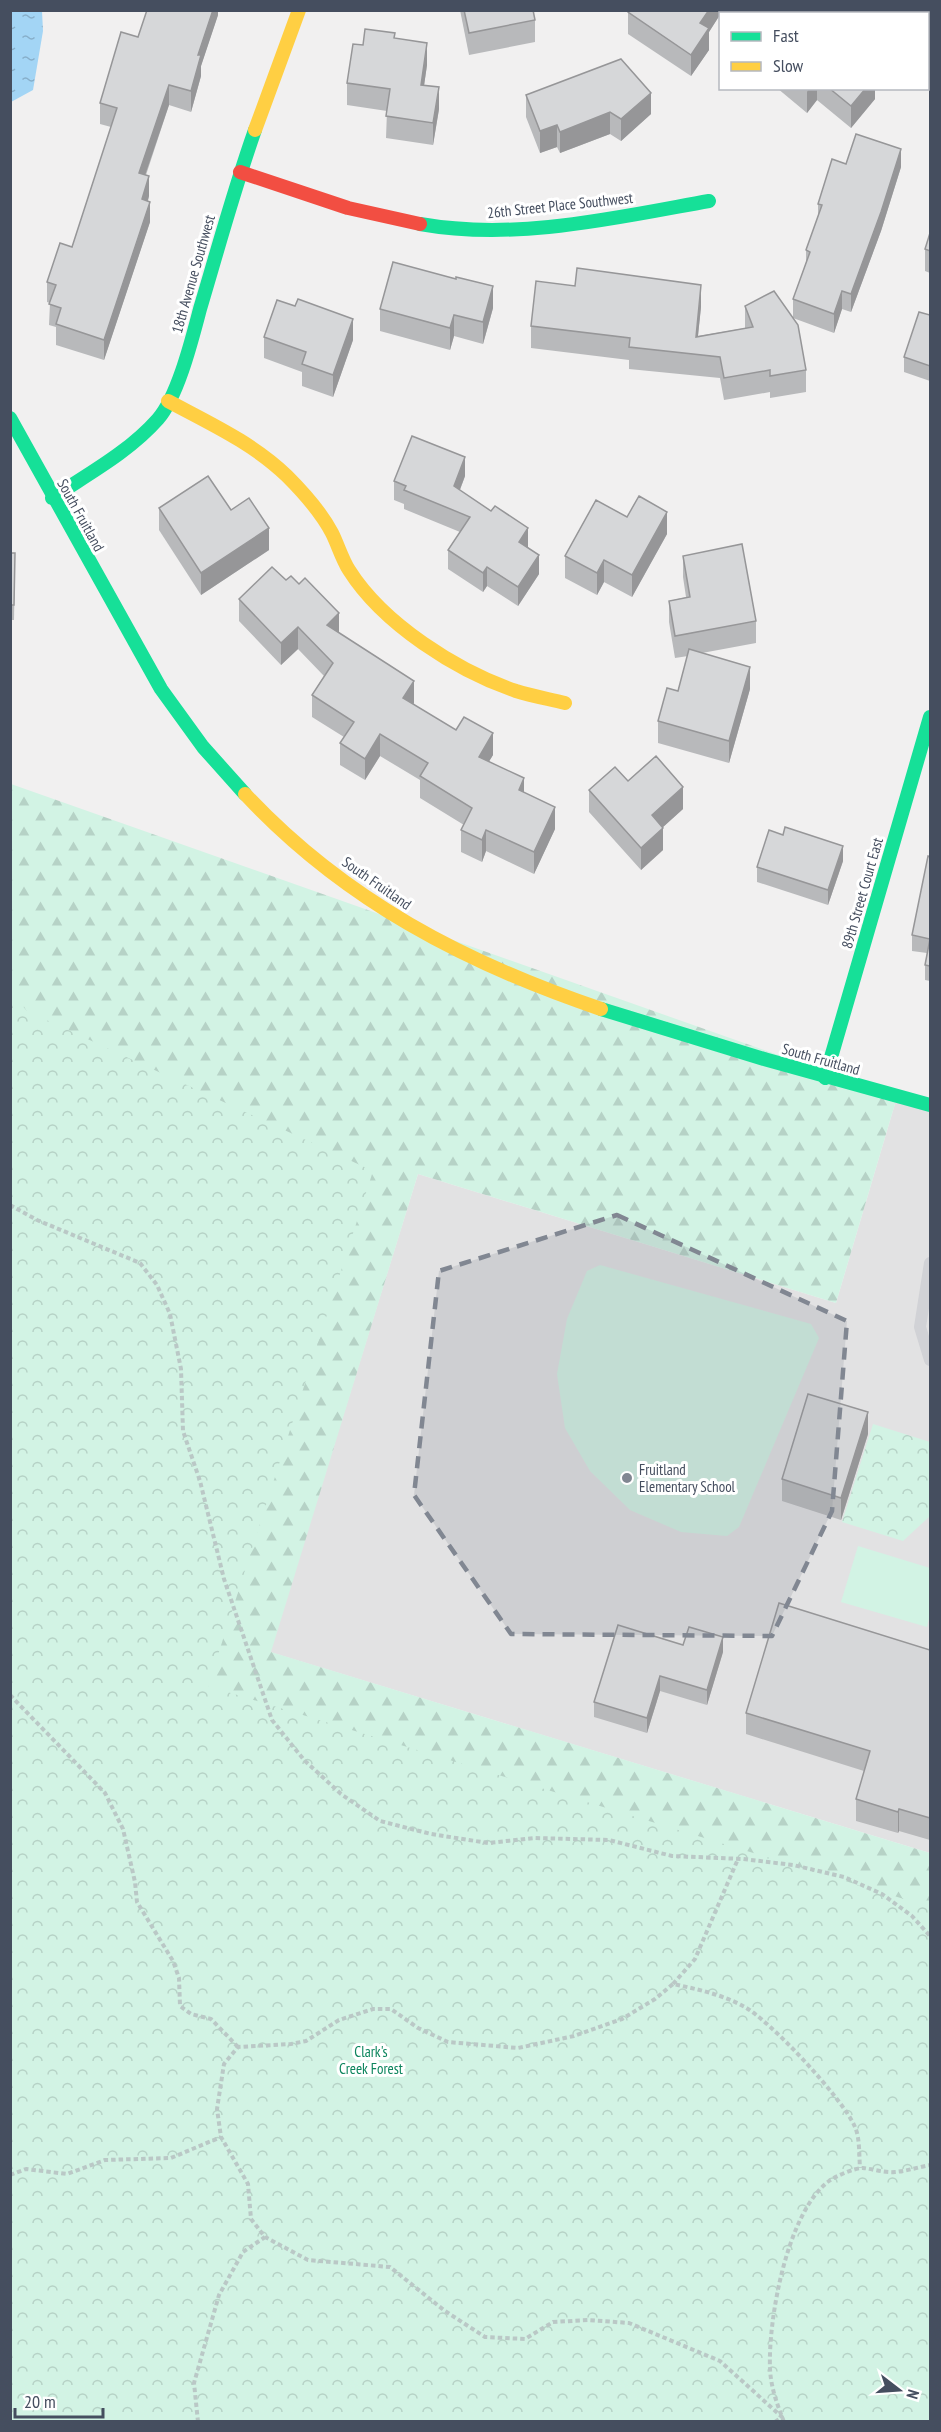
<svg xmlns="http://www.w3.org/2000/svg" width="941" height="2432" font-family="'PT Sans Narrow',sans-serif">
<defs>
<pattern id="forest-firs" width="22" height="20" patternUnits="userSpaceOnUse" patternTransform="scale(1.5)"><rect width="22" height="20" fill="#d2f3e4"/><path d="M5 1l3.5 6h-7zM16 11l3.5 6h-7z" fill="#b6d2c6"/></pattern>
<pattern id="park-crowns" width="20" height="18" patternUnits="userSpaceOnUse" patternTransform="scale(1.5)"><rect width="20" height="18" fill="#d2f3e4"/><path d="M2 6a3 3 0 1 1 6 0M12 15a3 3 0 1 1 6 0" fill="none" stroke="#b6d2c6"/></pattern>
<pattern id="water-ripples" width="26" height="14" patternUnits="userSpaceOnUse" patternTransform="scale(1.5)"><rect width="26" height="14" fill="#a3d5f5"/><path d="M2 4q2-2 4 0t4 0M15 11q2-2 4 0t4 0" fill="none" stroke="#87afca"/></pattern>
</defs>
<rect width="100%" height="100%" fill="#f1f0f0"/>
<!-- education -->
<polygon fill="#e2e2e3" points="897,1097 930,1105 930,1853 270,1652 418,1174 836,1303"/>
<!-- grass -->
<g fill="#d2f3e4">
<polygon points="600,1265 811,1324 819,1338 739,1527 727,1536 681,1532 630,1510 590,1471 565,1428 557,1374 567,1319 587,1271"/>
<polygon points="858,1546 930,1568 930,1614 927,1627 841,1602"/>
</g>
<!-- forest -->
<polygon fill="url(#forest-firs)" points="11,784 897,1097 836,1303 418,1174 271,1652 930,1853 930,2421 11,2422"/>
<!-- park -->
<g fill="url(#park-crowns)">
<polygon points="10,992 27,1011 373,1171 208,1686 930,1907 930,2421 11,2421"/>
<polygon points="873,1424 930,1442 930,1516 903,1541 842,1522"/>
</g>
<!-- water -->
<polygon fill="url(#water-ripples)" points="11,10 42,11 43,31 33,90 11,102"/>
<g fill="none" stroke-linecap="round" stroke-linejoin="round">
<!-- path -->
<g stroke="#bac8c6" stroke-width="4" stroke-dasharray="4.5 3" stroke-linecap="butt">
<polyline points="10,1205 37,1220 140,1263 157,1285 170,1314 181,1369 183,1431 200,1481 224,1579 272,1720 304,1760 341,1794 380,1821 431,1834 488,1843 535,1838 609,1840 672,1856 743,1859 793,1865 844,1877 882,1894 912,1916 930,1936"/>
<polyline points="10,1695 105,1793 123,1829 135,1882 137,1902 173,1961 179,1978 180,2006 191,2014 211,2019 238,2047"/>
<polyline points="673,1984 695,1959 738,1859"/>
<polyline points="10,2175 26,2169 67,2174 105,2160 171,2158 221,2137"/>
<polyline points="198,2422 194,2383 219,2295 243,2252 265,2237"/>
<path d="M 775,2422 L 782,2417 L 720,2361 L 629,2323 L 588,2320 L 553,2322 L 525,2339 L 485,2337 L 445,2311 L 390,2267 L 308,2260 L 265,2237 L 251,2219 L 248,2184 L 221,2137 L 217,2109 L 224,2064 L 238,2047 L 291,2044 L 306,2041 L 339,2020 L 373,2009 L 391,2009 L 418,2028 L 448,2042 L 518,2048 L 574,2036 L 622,2019 L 655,1999 L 673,1984 C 696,1989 721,1994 743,2006 C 769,2019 844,2100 855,2127 C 860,2138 859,2156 860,2168"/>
<path d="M 784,2422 C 777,2404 771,2388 770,2369 C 768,2320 787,2212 829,2181 C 836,2176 854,2168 863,2168 C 873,2169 884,2173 895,2172 C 907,2171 919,2167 930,2165"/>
</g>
<!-- lane -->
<polyline stroke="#d1d2d6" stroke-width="12" points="930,1263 920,1327 930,1360"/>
<!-- fast -->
<g stroke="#16e098" stroke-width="14">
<path d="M 420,224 C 516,241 615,218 709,201"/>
<polyline points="10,418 161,689 203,747 245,794"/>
<path d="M 52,498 C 88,474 129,452 158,419 C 178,396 192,339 200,309 C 218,249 234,189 255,130"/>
<polyline points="601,1009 764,1059 930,1105"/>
<polyline points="825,1078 930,717"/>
</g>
<!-- slow -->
<g stroke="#ffcf43" stroke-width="14">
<polyline points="255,130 299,10"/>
<path d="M 168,401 C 209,423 253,443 287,476 C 304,493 321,512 332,533 C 338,545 342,559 349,570 C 383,624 457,671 516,691 C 532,696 549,699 565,703"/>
<path d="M 245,794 C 344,900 465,963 601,1009"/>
</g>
<!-- jam -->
<polyline stroke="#f24e42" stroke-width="14" points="240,172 348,208 420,224"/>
</g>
<!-- wall -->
<g fill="#b8b9bb">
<polygon points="218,10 218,15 201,66 201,76 191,112 169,105 146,175 149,196 148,201 150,222 104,360 56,345 56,327 49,325 50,303 47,302 47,282 72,247 111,127 100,124 100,103 138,37"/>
<polygon points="460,10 533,10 535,20 535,42 469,55"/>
<polygon points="628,10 723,10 709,32 709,50 691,76 628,34"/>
<polygon points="395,39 427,65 424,85 439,109 433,145 386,138 387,111 347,105 347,83 363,45"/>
<polygon points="777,88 875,88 875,99 851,128 817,100 807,113"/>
<polygon points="526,95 651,114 621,141 610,134 560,153 557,147 540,153 526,117"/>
<polygon points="846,164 901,167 881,231 851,312 842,309 834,333 793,318 806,370 806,392 770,398 770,392 724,400 720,378 629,369 629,360 531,348 531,326 701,307 698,336 745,328 745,306 793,318 793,299 806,263 806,250 818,218 818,204"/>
<polygon points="930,233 930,273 925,271 925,249"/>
<polygon points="493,308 483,344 454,336 450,350 380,331 380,309"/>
<polygon points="930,315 930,381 904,372 904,357"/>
<polygon points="264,337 353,340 333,397 302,386 302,372 264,358"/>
<polygon points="465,476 460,490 528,547 539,574 518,606 487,586 483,592 448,569 448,550 460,532 404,509 404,504 394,500 394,481"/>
<polygon points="159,508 231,510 269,550 201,595 159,530"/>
<polygon points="627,517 667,534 632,597 604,582 597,595 565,578 565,556"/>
<polygon points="10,553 15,568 14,620 10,620"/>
<polygon points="683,556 756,621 756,643 702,653 750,689 729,763 658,743 658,721 678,691 688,656 675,658 669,622 669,601 686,597 683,577"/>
<polygon points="286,580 339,633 414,703 413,704 493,755 489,761 524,792 555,829 534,874 486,851 482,862 461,852 461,830 464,825 420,798 420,780 380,756 365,780 340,765 340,743 344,737 312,717 312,695 324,676 298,649 281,665 239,621 239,599"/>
<polygon points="589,790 683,809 663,827 663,850 641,870 589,812"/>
<polygon points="783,835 843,861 828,905 757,882 757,867"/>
<polygon points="930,857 930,981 925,980 925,965 927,953 912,951 912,935"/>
<polygon points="868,1434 841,1520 782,1501 782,1479"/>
<polygon points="683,1645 723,1652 707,1705 660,1691 647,1733 594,1717 594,1702"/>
<polygon points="930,1650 930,1840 899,1831 898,1833 856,1821 856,1799 864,1771 746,1734 746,1713"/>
</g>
<!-- shaded-wall -->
<g fill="#969698">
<polygon points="213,10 218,10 218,15 201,66 201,76 191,112 191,91 198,55"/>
<polygon points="709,10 723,10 709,32 709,50 691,76 691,55 700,23"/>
<polygon points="427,43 427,65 421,107 421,85"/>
<polygon points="169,85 169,105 139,193 139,173"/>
<polygon points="439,87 439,109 433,145 433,123"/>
<polygon points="809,88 817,88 817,100 807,113 807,92"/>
<polygon points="866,88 875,88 875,99 851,128 851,106"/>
<polygon points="651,93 651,114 621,141 621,119"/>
<polygon points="610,112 610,134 560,153 560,132"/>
<polygon points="557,125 557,147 540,153 540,131"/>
<polygon points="901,149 901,167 881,231 851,312 851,294"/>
<polygon points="149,176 149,196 142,220 142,199"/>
<polygon points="150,202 150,222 104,360 104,340"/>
<polygon points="701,285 701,307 696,354 696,337"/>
<polygon points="493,286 493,308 483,344 483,322"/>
<polygon points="842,291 842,309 834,333 834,314"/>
<polygon points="454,315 454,336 450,350 450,328"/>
<polygon points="353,319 353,340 333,397 333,375"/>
<polygon points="465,457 465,476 454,505 454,486"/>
<polygon points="667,512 667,534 632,597 632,575"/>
<polygon points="269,528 269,550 201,595 201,573"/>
<polygon points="528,528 528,547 519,561 519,542"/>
<polygon points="539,555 539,574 518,606 518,587"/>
<polygon points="604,560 604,582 597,595 597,573"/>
<polygon points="487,567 487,586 483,592 483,573"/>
<polygon points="339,613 339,635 327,625"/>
<polygon points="298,627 298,649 281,665 281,643"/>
<polygon points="750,667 750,689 729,763 729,741"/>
<polygon points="414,681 414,703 403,720 403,698"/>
<polygon points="493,733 493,755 479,778 479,757"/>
<polygon points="380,734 380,756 365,780 365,759"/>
<polygon points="524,778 524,800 519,790"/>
<polygon points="683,787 683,809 652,837 652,815"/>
<polygon points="555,807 555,829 534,874 534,852"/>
<polygon points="663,828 663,850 641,870 641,848"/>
<polygon points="486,830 486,851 482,862 482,840"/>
<polygon points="843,846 843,861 828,905 828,890"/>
<polygon points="868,1412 868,1434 841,1520 841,1498"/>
<polygon points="723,1637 723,1652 707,1705 707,1690"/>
<polygon points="660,1676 660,1691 647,1733 647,1718"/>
<polygon points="899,1809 899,1831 898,1833 898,1812"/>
</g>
<!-- building -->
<g fill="#d6d7d9" stroke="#969698" stroke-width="1.5">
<polygon points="147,10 213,10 198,55 201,55 191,91 169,85 139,173 149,176 142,199 150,202 104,340 56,324 61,308 49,304 56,285 47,282 60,243 72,247 117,108 100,103 121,32 138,37"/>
<polygon points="464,10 533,10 535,20 469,33"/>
<polygon points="628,10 709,10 700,23 709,28 691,55 628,12"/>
<polygon points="786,10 795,10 799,14 784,14"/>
<polygon points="365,29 395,33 394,38 427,43 421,85 439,87 433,123 386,116 390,89 347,83 353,44 363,45"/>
<polygon points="621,59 651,93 621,119 610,112 560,132 557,125 540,131 526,95"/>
<polygon points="829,88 866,88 851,106"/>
<polygon points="856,134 901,149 881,212 851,294 842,291 834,314 793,299 810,252 806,250 822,205 818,204 832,159 846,164"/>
<polygon points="930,233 930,251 925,249"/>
<polygon points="393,262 456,279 456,277 493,286 483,322 454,315 450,328 380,309"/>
<polygon points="577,268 701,285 696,337 753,327 745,306 774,291 798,325 806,370 770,376 770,370 724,378 720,357 629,347 630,338 531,326 536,281 575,286"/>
<polygon points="298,299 353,319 333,375 302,364 306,352 264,337 277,300 295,306"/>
<polygon points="919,312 930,315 930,366 904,357"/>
<polygon points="412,436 465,457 454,486 491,511 495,506 528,528 519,542 539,555 518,587 487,567 483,573 448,550 470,517 404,490 406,486 394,481"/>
<polygon points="208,476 231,510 249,498 269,528 201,573 159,508"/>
<polygon points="639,496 667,512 632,575 604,560 597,573 565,556 596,500 627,517"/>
<polygon points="742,544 756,621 675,636 669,601 690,597 683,556"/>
<polygon points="10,553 15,553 14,605 10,605"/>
<polygon points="272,567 286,580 291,576 299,584 305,578 339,613 327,625 414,681 403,698 456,730 464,717 493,733 479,757 524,778 519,790 555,807 534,852 486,830 482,840 461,830 472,808 420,776 428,763 380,734 365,759 340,743 354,722 312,695 333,663 298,627 281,643 239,599"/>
<polygon points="689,649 750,667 729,741 658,721 667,688 678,691"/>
<polygon points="656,756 683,787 652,815 663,828 641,848 589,790 615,767 628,781"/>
<polygon points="785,827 843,846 828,890 757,867 769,830 783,835"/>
<polygon points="928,856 930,857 930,966 925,965 930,939 912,935"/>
<polygon points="808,1394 868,1412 841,1498 782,1479"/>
<polygon points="779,1603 930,1650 930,1818 899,1809 898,1812 856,1799 870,1751 746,1713"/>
<polygon points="618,1625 683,1645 689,1627 723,1637 707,1690 660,1676 647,1718 594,1702"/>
</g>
<!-- marked area -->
<path fill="#818792" fill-opacity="0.2" stroke="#818792" stroke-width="4.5" stroke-dasharray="12 8" stroke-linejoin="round" d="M 617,1215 L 847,1321 L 832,1511 L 772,1636 L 511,1634 L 414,1495 L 439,1271 Z"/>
<!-- markers -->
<circle fill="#818792" stroke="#fff" stroke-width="2" cx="627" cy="1478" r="6"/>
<g text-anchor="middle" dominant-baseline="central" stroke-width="6" stroke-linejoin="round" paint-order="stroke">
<!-- street labels -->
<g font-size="15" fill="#454e5f" stroke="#fff">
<text transform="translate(560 205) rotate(-6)">26th Street Place Southwest</text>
<text transform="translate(193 274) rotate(-74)">18th Avenue Southwest</text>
<text transform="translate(81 515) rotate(61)">South Fruitland</text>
<text transform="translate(377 883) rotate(35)">South Fruitland</text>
<text transform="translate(862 893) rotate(-74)">89th Street Court East</text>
<text transform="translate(821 1059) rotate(16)">South Fruitland</text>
</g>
<!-- poi labels -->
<g font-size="15" fill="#454e5f" stroke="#fff" text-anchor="start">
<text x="639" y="1469">Fruitland<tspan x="639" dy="17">Elementary School</tspan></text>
</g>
<!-- park labels -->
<g font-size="15" fill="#0c855d" stroke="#fff">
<text x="371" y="2051">Clark's<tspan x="371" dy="17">Creek Forest</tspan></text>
</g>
</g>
<!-- border -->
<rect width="941" height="2432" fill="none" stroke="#454e5f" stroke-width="24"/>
<!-- legend -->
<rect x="719" y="12" width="210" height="78" fill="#ffffff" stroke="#b5b8bf" stroke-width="1.5"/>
<rect x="731" y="32" width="30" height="9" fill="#16e098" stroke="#b5b8bf" stroke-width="1.5"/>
<text x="773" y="42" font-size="18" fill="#454e5f">Fast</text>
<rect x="731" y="62" width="30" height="9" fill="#ffcf43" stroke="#b5b8bf" stroke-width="1.5"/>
<text x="773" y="72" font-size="18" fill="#454e5f">Slow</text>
<!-- north arrow -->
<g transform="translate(899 2390) rotate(107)" stroke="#ffffff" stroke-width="4.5" paint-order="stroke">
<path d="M0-4.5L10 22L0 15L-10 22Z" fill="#454e5f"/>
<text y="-9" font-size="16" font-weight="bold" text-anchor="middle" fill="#454e5f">N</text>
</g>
<!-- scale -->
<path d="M15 2408v9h88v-9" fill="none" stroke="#454e5f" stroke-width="3"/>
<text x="24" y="2408" font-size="18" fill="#454e5f" stroke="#ffffff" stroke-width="4.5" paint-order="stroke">20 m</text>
</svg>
